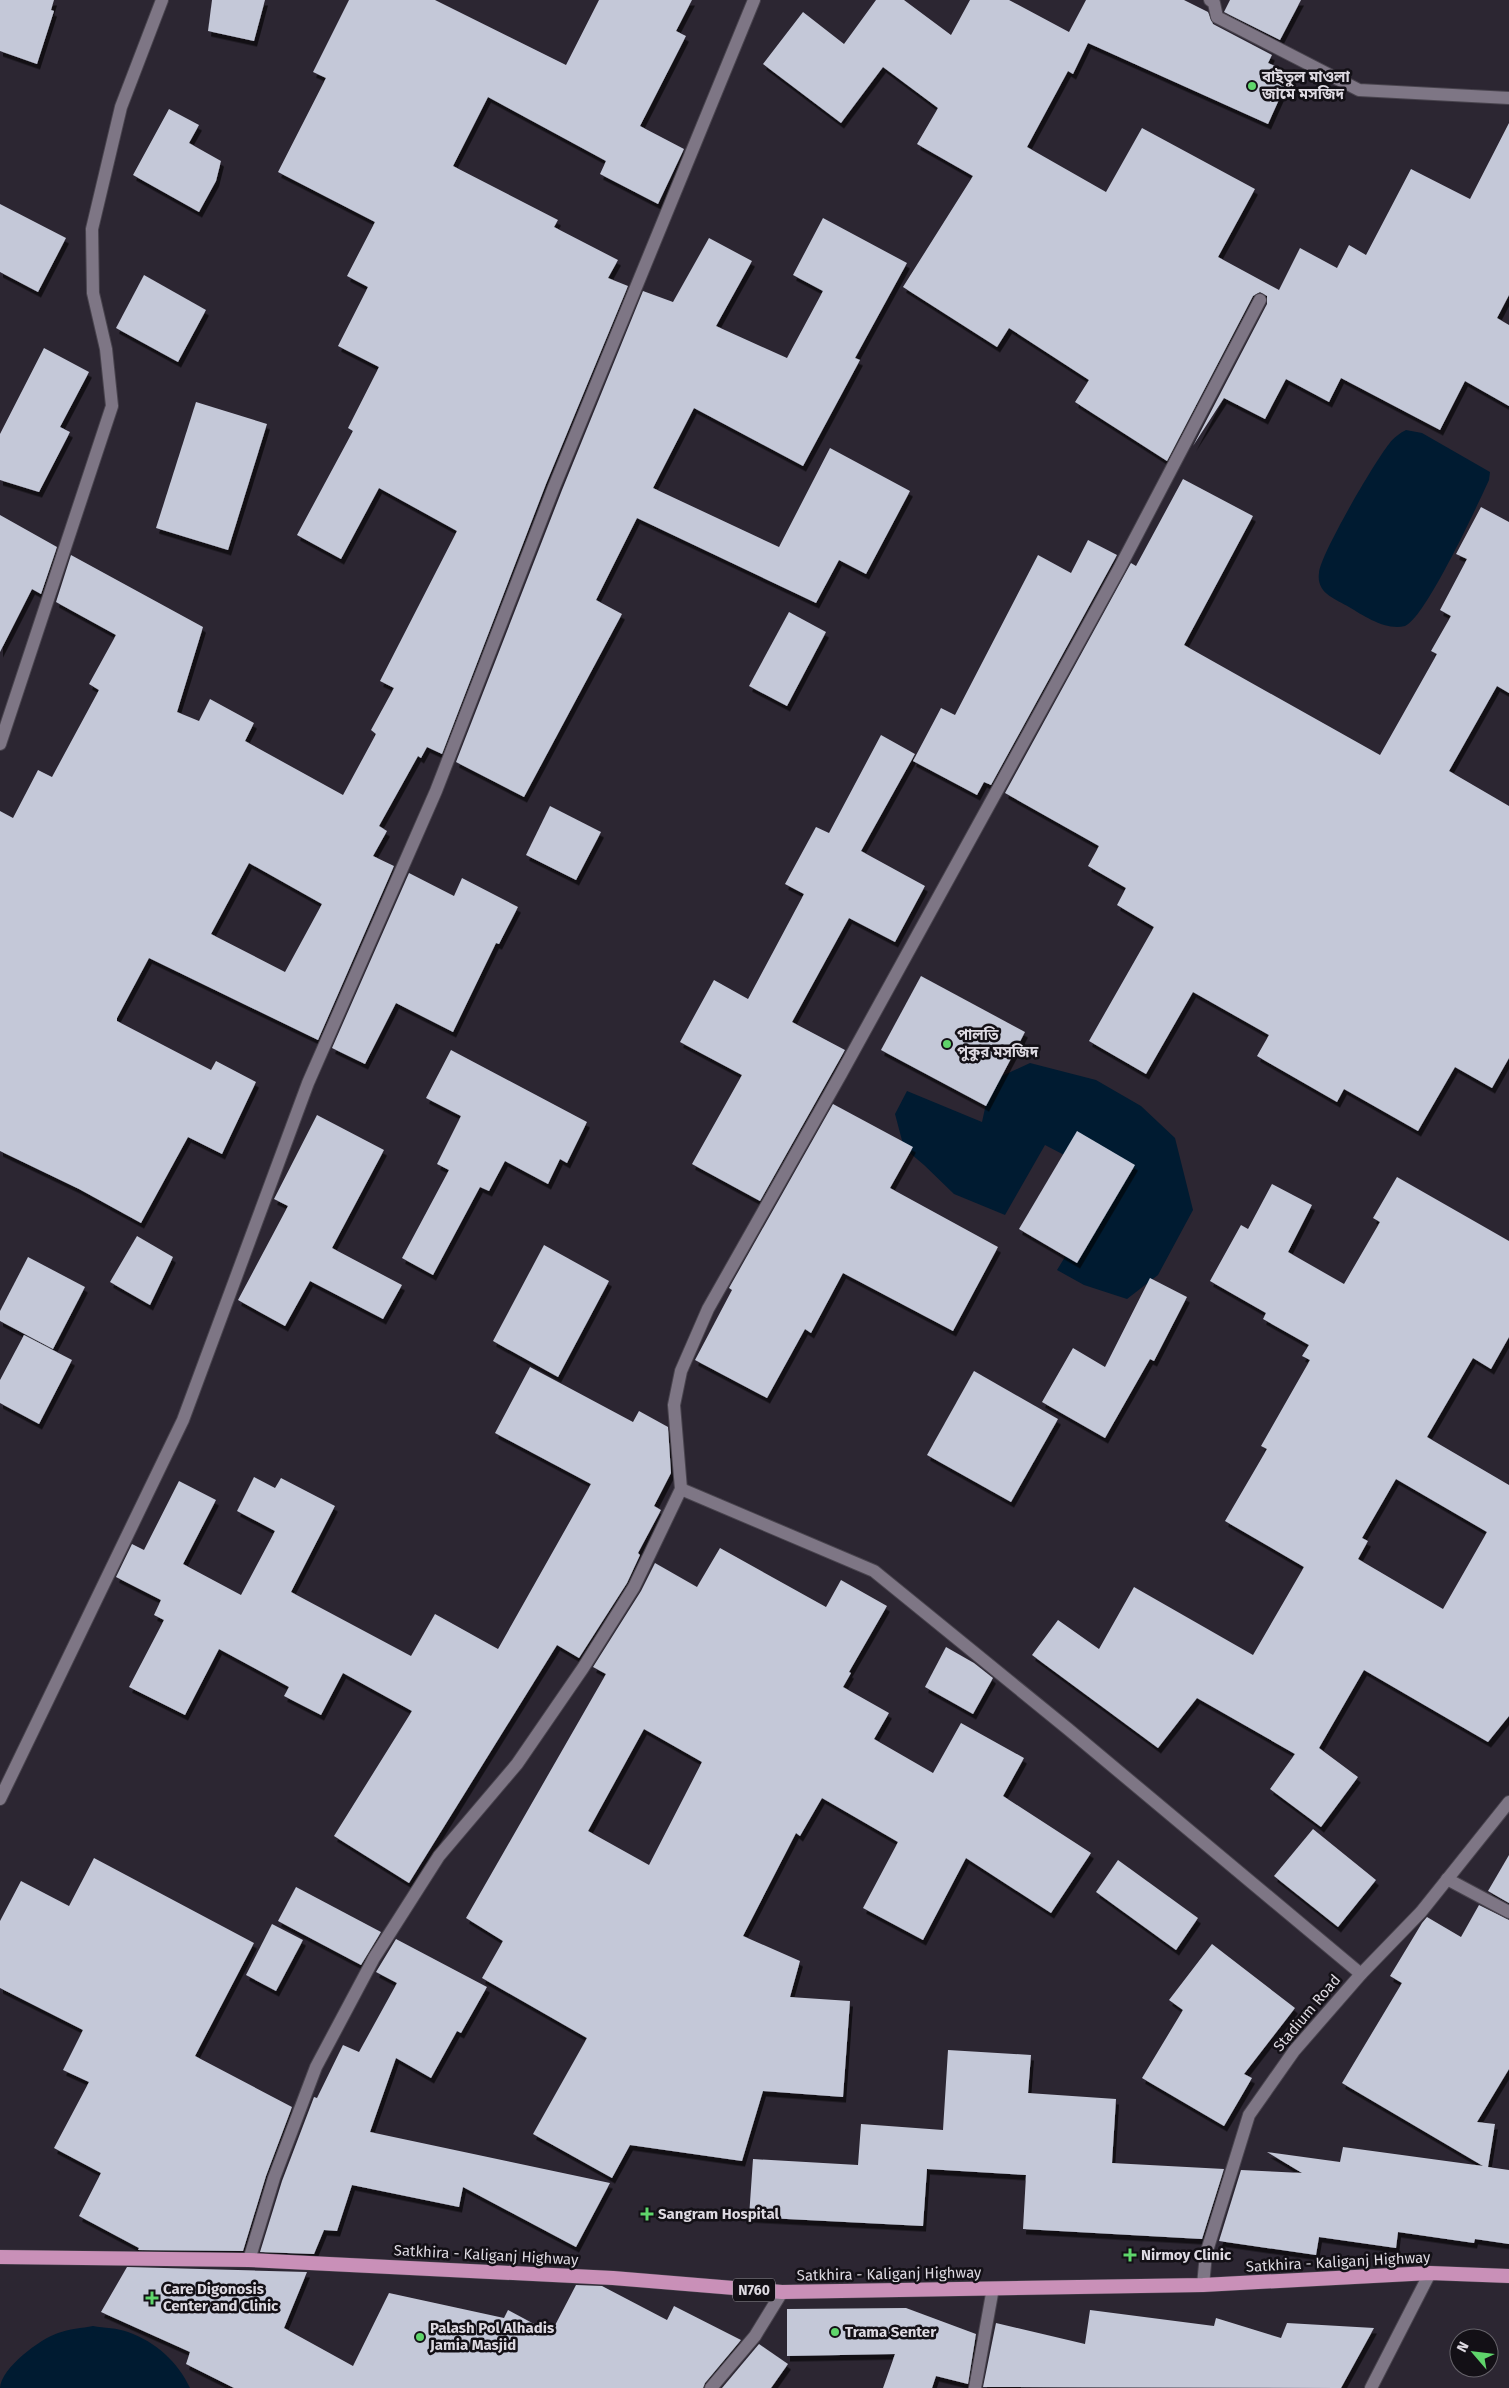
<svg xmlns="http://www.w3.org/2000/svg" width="1509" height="2388" font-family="'Fira Sans','Noto Sans Bengali',sans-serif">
<defs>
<filter id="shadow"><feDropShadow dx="3" dy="5.5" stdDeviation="0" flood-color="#0009"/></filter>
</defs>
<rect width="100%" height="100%" fill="#2c2632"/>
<!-- water -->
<g fill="#001b31">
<path d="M 1406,430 L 1422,433 L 1490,472 L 1489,480 C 1478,504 1425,619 1405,626 C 1386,631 1364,616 1349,607 C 1335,599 1316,593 1319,573 C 1320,555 1375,461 1389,444 C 1393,438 1400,433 1406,430 Z"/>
<polygon points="1030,1063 1096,1080 1141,1106 1175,1138 1193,1210 1158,1275 1127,1299 1084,1285 1057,1270 1112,1180 1045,1145 1005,1215 954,1194 924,1165 904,1148 895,1114 907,1091 982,1122 991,1081"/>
<path d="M 93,2326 C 104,2328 118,2328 128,2332 C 156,2342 178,2362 190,2388 L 0,2388 C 1,2368 40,2339 58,2333 C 69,2329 82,2328 93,2326 Z"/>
</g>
<!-- building -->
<g fill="#c4c8d8" fill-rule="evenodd" filter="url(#shadow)">
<polygon points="0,0 54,0 51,10 54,11 37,64 0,51"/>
<polygon points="212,0 265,0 254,41 208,31"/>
<path d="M 349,0 L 435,0 L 566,65 L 599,0 L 692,0 L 676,31 L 686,36 L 640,126 L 684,149 L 658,204 L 600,174 L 606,161 L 488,97 L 453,166 L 558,220 L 554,227 L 618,260 L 608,278 L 628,286 L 546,484 L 442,754 L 427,747 L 421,758 L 418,756 L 379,826 L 387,831 L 373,856 L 394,866 L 318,1040 L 149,958 L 117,1018 L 117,1021 L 211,1070 L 216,1061 L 256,1082 L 222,1154 L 188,1137 L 141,1223 L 79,1189 L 0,1151 L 0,811 L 13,818 L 38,770 L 52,777 L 99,690 L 89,684 L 116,635 L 56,602 L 71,555 L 203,627 L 177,712 L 199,721 L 210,699 L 254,723 L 245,741 L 343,795 L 376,734 L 371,730 L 394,688 L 380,681 L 457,531 L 379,488 L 341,559 L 297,535 L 353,431 L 348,428 L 379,367 L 338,346 L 368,287 L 347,276 L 375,222 L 278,172 L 326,78 L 313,72 ZM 249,863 L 322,904 L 285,972 L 211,934 Z"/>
<polygon points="876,0 904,0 951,35 970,0 1009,0 1069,32 1086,0 1184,0 1208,12 1213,24 1272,55 1268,63 1291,73 1268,124 1088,43 1073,74 1068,71 1027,147 1106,192 1142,128 1255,189 1218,257 1279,290 1300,248 1337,268 1349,245 1366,255 1411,169 1470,199 1509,123 1509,295 1497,318 1509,325 1509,406 1465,381 1440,430 1341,378 1329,402 1286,379 1265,419 1224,398 1193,446 1267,304 1267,296 1260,292 1253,296 1167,461 1075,402 1089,380 1009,328 997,347 903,287 973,176 917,144 938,108 883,67 841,123 763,64 803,12 844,44"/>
<polygon points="1230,0 1301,0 1280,40 1224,12"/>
<polygon points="169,109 199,125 189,143 221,161 216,181 199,212 133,175"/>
<polygon points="0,204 66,238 38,292 0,272"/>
<polygon points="823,218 907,263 855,358 860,360 803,466 694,408 653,488 779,547 830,448 910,491 866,574 839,560 816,603 637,518 596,600 622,614 524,797 456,762 562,490 643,291 673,302 709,238 752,261 716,326 787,358 823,291 793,275"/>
<polygon points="144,275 206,310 178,362 116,328"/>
<polygon points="44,348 89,372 60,427 70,432 39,492 0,480 0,434"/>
<polygon points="196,402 267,424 228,550 156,528"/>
<polygon points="1183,479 1253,516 1184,645 1380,755 1437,654 1431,651 1451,616 1440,610 1467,559 1456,554 1481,507 1509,522 1509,693 1497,686 1449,771 1509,806 1509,1058 1492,1088 1455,1067 1418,1131 1344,1089 1337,1102 1257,1056 1269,1035 1193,992 1146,1074 1089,1041 1154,927 1117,905 1126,888 1088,866 1099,846 1005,793 1131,563 1136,566"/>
<polygon points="0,515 57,547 41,594 32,589 0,652"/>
<polygon points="1088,540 1117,555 991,785 984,782 977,795 913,761 941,708 955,715 1038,555 1071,573"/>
<polygon points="789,612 826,632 787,706 749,686"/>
<polygon points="881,735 915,754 861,851 925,886 895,942 849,918 792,1022 845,1050 760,1201 692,1164 742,1075 680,1042 714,980 748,999 804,894 785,884 816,827 829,833"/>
<polygon points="550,806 601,832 576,880 526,855"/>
<polygon points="409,873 454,896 462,878 518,907 499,944 496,943 453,1032 396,1003 365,1064 332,1048"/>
<polygon points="921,976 1025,1032 986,1106 881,1050"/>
<polygon points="451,1050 587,1122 567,1163 560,1159 548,1184 505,1161 489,1191 480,1187 433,1275 402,1258 449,1170 437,1164 461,1116 426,1098"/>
<polygon points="833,1104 913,1147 890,1188 998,1247 953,1331 843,1273 811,1333 805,1329 767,1398 695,1360 732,1290 729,1288"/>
<polygon points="317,1115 384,1150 332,1248 402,1285 383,1319 310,1281 285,1326 238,1300 288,1206 274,1199"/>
<polygon points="1077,1131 1135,1165 1077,1263 1019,1229"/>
<path d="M 1397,1177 L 1509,1241 L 1509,1337 L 1491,1369 L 1473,1358 L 1427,1437 L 1509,1485 L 1509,1716 L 1488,1742 L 1364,1670 L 1319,1748 L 1358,1777 L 1321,1827 L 1270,1789 L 1295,1754 L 1197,1698 L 1158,1748 L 1032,1655 L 1058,1620 L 1099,1649 L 1134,1587 L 1253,1655 L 1304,1567 L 1225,1521 L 1267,1449 L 1261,1446 L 1310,1360 L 1302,1356 L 1309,1345 L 1263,1319 L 1266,1313 L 1210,1281 L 1241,1225 L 1248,1229 L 1272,1184 L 1312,1205 L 1288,1252 L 1344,1284 L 1380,1222 L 1373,1218 ZM 1396,1479 L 1487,1532 L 1443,1609 L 1358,1559 L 1368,1541 L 1362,1538 Z"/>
<polygon points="137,1236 173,1257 150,1305 110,1282"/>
<polygon points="544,1245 609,1281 558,1377 493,1341"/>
<polygon points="28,1257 85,1287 53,1349 0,1321 0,1311"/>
<polygon points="1150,1278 1187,1297 1154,1361 1150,1359 1105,1438 1042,1402 1073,1348 1105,1367"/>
<polygon points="24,1335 72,1360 39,1424 0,1403 0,1380"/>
<polygon points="530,1367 633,1422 639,1411 668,1427 671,1473 654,1506 661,1510 638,1553 640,1555 627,1583 579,1658 557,1645 409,1883 334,1836 412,1711 343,1673 321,1715 284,1696 289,1687 219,1649 185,1715 129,1687 164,1620 154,1615 161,1600 116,1577 132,1544 144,1550 179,1481 216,1500 183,1564 241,1595 275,1531 237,1511 254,1477 275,1488 281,1478 335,1506 291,1592 411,1656 435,1614 498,1649 591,1484 495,1433"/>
<polygon points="974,1371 1058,1419 1011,1502 927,1455"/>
<path d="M 720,1548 L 826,1607 L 841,1580 L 887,1606 L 849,1672 L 851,1673 L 843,1687 L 889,1713 L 874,1739 L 933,1773 L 961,1723 L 1024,1758 L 1003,1796 L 1091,1853 L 1051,1913 L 966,1858 L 923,1940 L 863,1908 L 898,1842 L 822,1798 L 800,1836 L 796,1833 L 743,1936 L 800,1961 L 790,1997 L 850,2001 L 843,2097 L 763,2091 L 742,2161 L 630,2145 L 612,2178 L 533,2134 L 587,2038 L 482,1978 L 503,1941 L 466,1918 L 606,1674 L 593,1667 L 641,1591 L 655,1563 L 697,1587 ZM 644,1729 L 702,1762 L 649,1865 L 588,1831 Z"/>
<polygon points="946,1647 974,1663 993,1678 973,1714 925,1687"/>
<polygon points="1313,1829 1376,1880 1338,1927 1274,1876"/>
<polygon points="1509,1855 1509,1903 1488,1891"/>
<polygon points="94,1858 254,1943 195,2056 292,2107 266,2176 243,2251 138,2250 139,2248 79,2216 101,2173 54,2148 89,2082 63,2070 83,2030 0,1988 0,1921 21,1881 69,1906"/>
<polygon points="1118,1860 1198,1918 1176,1950 1096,1892"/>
<polygon points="296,1887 381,1932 361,1965 278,1921"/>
<polygon points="1479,1905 1509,1920 1509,2069 1477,2122 1495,2124 1488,2167 1509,2170 1509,2244 1475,2239 1474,2243 1398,2232 1396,2248 1319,2237 1316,2255 1219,2241 1241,2170 1302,2173 1267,2152 1340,2162 1343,2147 1483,2166 1342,2083 1402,1983 1390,1976 1422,1923 1427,1917 1461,1937"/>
<polygon points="272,1924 303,1940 276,1991 246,1975"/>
<polygon points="396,1939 487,1987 461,2033 457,2031 431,2078 396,2058 370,2132 610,2183 576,2247 463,2187 459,2207 352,2185 337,2231 324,2230 314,2254 260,2252 282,2181 314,2097 317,2098 343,2045 359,2052 397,1983 376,1972"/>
<polygon points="1212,1944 1295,2008 1244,2074 1252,2078 1224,2126 1142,2078 1183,2010 1169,2000"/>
<polygon points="948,2050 1031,2055 1028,2093 1116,2099 1112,2163 1224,2169 1202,2239 1023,2229 1026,2175 927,2169 923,2226 749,2217 753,2159 858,2165 861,2124 943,2130"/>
<polygon points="127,2267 307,2272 284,2328 353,2366 389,2293 504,2318 508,2310 551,2333 576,2285 602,2286 667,2320 674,2306 741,2340 705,2383 703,2388 234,2388 186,2364 190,2352 101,2312"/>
<polygon points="906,2308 976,2334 968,2384 936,2376 932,2388 883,2388 895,2354 787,2356 787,2309"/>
<polygon points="1090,2310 1214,2326 1216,2318 1281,2338 1287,2323 1374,2328 1341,2388 983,2387 996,2323 1085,2344"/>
<polygon points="759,2344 788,2364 771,2388 722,2388"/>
</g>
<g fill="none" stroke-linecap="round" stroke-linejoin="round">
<defs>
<g id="minor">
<polyline points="1210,0 1214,3 1217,17 1359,90 1509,98"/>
<polyline points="0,744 112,406 106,349 93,293 92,229 121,107 162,0"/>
<polyline points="681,1489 874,1571 1068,1729 1361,1974"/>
<polyline points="0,1799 183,1420 308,1083 436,791 554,487 754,0"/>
<polyline points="1447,1879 1509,1912"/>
<polyline points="249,2260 274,2178 316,2067 374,1958 439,1856 517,1764 583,1668 634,1587 681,1489 674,1405 681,1371 708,1309 841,1074 1119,569 1260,300"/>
<polyline points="1203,2285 1206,2254 1249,2115 1294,2051 1361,1974 1421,1912 1509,1802"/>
<polyline points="711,2388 755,2336 782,2292"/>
<polyline points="975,2388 993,2288"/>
<polyline points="1371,2388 1430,2273"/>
</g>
<polyline id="trunk" points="0,2257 249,2260 613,2278 782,2292 1203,2285 1430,2273 1509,2276"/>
</defs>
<!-- minor casing -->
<use href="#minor" stroke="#49444e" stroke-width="14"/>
<!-- trunk casing -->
<use href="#trunk" stroke="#49444e" stroke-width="15"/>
<!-- minor -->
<use href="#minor" stroke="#7e7685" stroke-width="12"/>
<!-- trunk -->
<use href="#trunk" stroke="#c990b8" stroke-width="14"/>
</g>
<!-- markers -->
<g fill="#5fd56b" stroke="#131016" stroke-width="2">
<circle cx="1252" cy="86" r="5"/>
<circle cx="947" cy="1044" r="5"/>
<path d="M644.5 2206.5h5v5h5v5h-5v5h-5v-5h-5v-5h5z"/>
<path d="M1127.5 2247.5h5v5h5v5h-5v5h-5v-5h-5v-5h5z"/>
<path d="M149.5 2290.5h5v5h5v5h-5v5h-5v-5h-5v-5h5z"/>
<circle cx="835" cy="2332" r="5"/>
<circle cx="420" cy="2337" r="5"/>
</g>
<g text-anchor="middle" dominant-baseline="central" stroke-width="5" stroke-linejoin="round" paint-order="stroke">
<!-- shield labels -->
<rect fill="#131016" stroke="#a19da5" stroke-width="1" x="733" y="2278.5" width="42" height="23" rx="4"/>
<g font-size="14" font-weight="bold" fill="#dedae2">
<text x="754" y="2290">N760</text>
</g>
<!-- poi labels -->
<g font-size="15" font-weight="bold" fill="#dedae2" stroke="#131016" text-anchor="start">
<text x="1262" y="77">বাইতুল মাওলা<tspan x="1262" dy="17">জামে মসজিদ</tspan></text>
<text x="957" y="1035">পালতি<tspan x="957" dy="17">পুকুর মসজিদ</tspan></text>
<text x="658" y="2214">Sangram Hospital</text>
<text x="1141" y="2255">Nirmoy Clinic</text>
<text x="163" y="2289">Care Digonosis<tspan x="163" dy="17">Center and Clinic</tspan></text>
<text x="430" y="2328">Palash Pol Alhadis<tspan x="430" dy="17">Jamia Masjid</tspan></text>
<text x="845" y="2332">Trama Senter</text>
</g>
<!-- street labels -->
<g font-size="15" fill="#dedae2" stroke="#131016">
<text transform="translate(1307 2013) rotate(-50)">Stadium Road</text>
<text transform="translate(486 2255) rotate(3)">Satkhira - Kaliganj Highway</text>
<text transform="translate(1338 2262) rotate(-3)">Satkhira - Kaliganj Highway</text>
<text transform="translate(889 2274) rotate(-1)">Satkhira - Kaliganj Highway</text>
</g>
</g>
<!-- north arrow -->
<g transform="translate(1474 2353) rotate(298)"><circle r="24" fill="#131016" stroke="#646168"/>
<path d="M0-4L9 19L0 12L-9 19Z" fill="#5fd56b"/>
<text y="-8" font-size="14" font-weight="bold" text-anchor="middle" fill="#dedae2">N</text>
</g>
</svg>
